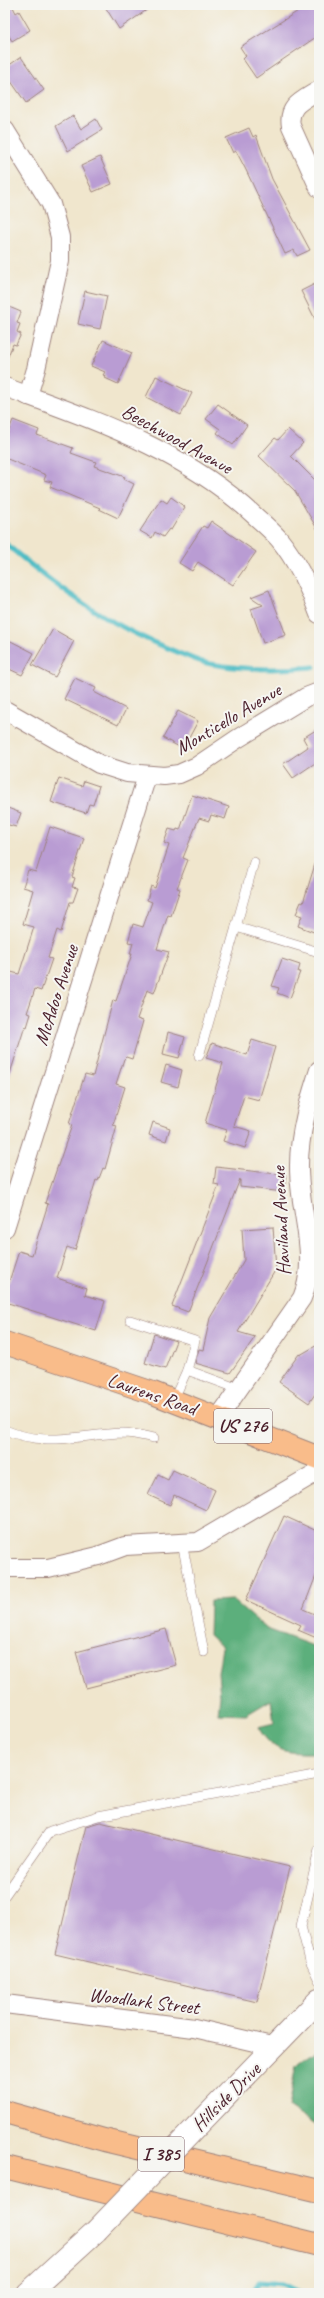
<svg xmlns="http://www.w3.org/2000/svg" width="324" height="2298" font-family="Caveat,sans-serif">
<rect width="100%" height="100%" fill="#f6f6f2"/>
<filter id="ink" filterUnits="userSpaceOnUse"><feTurbulence type="fractalNoise" baseFrequency=".025" numOctaves="2"/><feDisplacementMap in="SourceGraphic" scale="8" xChannelSelector="R" yChannelSelector="G"/><feConvolveMatrix kernelMatrix="1 2 1 2 8 2 1 2 1" color-interpolation-filters="sRGB"/></filter>
<filter id="wash" filterUnits="userSpaceOnUse"><feTurbulence type="fractalNoise" baseFrequency=".012" numOctaves="4" result="noise"/><feDisplacementMap in="SourceGraphic" scale="16" xChannelSelector="R" yChannelSelector="G"/><feGaussianBlur stdDeviation="0.9" result="paint"/><feColorMatrix in="noise" values="0 0 0 0 0 0 0 0 0 0 0 0 0 0 0 0 0 1.4 0 .05"/><feComposite in="paint" operator="in"/></filter>
<g filter="url(#wash)">
<rect width="100%" height="100%" fill="#f0e6cd"/>
<!-- forest -->
<g fill="#5caf7c" stroke="#536754">
<path d="M 233,1600 L 267,1629 L 319,1648 L 319,1753 C 290,1753 274,1755 258,1727 L 274,1723 L 271,1700 L 246,1715 L 218,1714 L 220,1696 L 218,1673 L 222,1647 L 209,1635 L 210,1601 Z"/>
<polygon points="319,2049 319,2128 288,2107 296,2065"/>
</g>
<g fill="none" stroke-linecap="round" stroke-linejoin="round">
<!-- stream -->
<g stroke="#4dbcc4" stroke-width="5">
<path d="M 6,544 C 58,589 113,628 177,652 C 189,657 199,662 211,664 C 246,670 280,670 314,667"/>
<polyline points="252,2293 259,2282 284,2284 303,2293"/>
</g>
</g>
<g id="blocks">
<!-- building -->
<g fill="#b99cd3">
<polygon points="5,5 12,5 16,13 19,11 30,30 12,41 5,29"/>
<polygon points="104,5 154,5 119,29"/>
<polygon points="308,5 319,5 319,35 256,78 243,59 246,56 240,47"/>
<polygon points="21,57 44,90 26,103 8,77 10,76 5,68"/>
<polygon points="73,116 81,129 96,119 102,130 68,151 56,126"/>
<polygon points="249,128 253,137 256,135 272,179 310,250 297,256 294,250 285,254 246,170 236,151 233,153 226,138"/>
<polygon points="100,157 112,184 93,192 81,166"/>
<polygon points="319,282 319,327 301,291"/>
<polygon points="85,291 107,296 100,329 78,324"/>
<polygon points="9,307 21,312 17,323 20,324 17,332 21,334 16,345 13,344 6,361 5,309 8,310"/>
<polygon points="103,340 132,353 118,384 105,378 106,376 103,375 105,372 91,366"/>
<polygon points="156,376 192,393 181,415 146,397"/>
<polygon points="218,404 247,425 233,445 217,433 220,429 206,419"/>
<polygon points="13,420 39,430 37,435 73,448 71,453 96,462 94,466 125,477 124,479 134,484 118,518 99,509 100,508 50,487 52,482 44,480 46,475 5,458 5,440"/>
<polygon points="288,429 303,443 291,456 319,484 319,532 295,491 259,456 275,438 278,440"/>
<polygon points="171,497 185,507 171,530 169,529 163,537 155,532 152,538 140,531 161,499 167,503"/>
<polygon points="211,521 256,552 233,585 198,562 192,571 179,563 203,526 207,528"/>
<polygon points="269,590 286,635 263,643 251,609 263,605 251,597"/>
<polygon points="53,629 74,641 55,677 32,665"/>
<polygon points="5,638 34,653 22,675 5,667"/>
<polygon points="75,678 96,688 94,692 126,709 118,725 64,699"/>
<polygon points="178,711 198,721 183,749 163,738"/>
<polygon points="319,728 319,763 318,761 293,778 283,764 308,747 303,738"/>
<polygon points="59,778 82,786 84,781 99,786 93,805 89,804 86,813 51,802"/>
<polygon points="192,795 229,807 225,819 211,815 209,821 199,818 183,858 188,860 177,888 180,889 171,916 168,915 157,949 169,952 154,993 147,990 137,1019 143,1021 132,1059 126,1057 124,1059 116,1084 125,1087 113,1125 117,1126 105,1169 103,1168 98,1181 96,1180 75,1250 67,1247 57,1278 87,1288 85,1295 105,1301 96,1331 5,1302 5,1294 19,1251 32,1255 48,1204 45,1203 72,1125 69,1124 85,1074 93,1076 113,1000 116,1001 132,954 130,954 133,943 128,942 133,924 143,927 152,902 147,900 151,886 155,888 169,845 164,843 169,829 176,831 177,829 180,830"/>
<polygon points="5,807 21,813 16,827 5,824"/>
<polygon points="50,827 84,838 72,877 75,878 72,887 78,888 73,902 70,902 61,932 57,930 48,958 52,959 41,991 35,989 27,1013 31,1014 27,1027 25,1026 8,1080 5,1080 5,978 7,971 19,974 34,927 23,924 33,890 23,887 28,870 36,872"/>
<polygon points="316,861 319,861 319,934 298,926 302,916 296,914 301,902 303,903"/>
<polygon points="282,959 300,965 298,972 300,972 290,998 277,993 279,988 272,986"/>
<polygon points="168,1032 185,1037 179,1058 163,1054"/>
<polygon points="252,1040 275,1047 259,1100 244,1096 234,1126 251,1131 245,1148 223,1141 227,1130 205,1123 223,1063 206,1058 212,1043 247,1055"/>
<polygon points="166,1065 182,1070 178,1087 161,1082"/>
<polygon points="153,1122 170,1128 166,1141 149,1135"/>
<polygon points="216,1167 286,1175 284,1192 240,1187 240,1179 188,1312 172,1306 219,1185 214,1184"/>
<polygon points="273,1227 276,1269 238,1332 255,1337 230,1373 195,1363 199,1349 203,1350 210,1318 244,1260 242,1229"/>
<polygon points="154,1334 176,1341 165,1369 145,1363"/>
<polygon points="319,1344 319,1388 309,1403 279,1382 299,1354 300,1355"/>
<polygon points="173,1470 215,1490 206,1510 174,1495 170,1505 148,1495 158,1475 168,1480"/>
<polygon points="284,1516 319,1532 319,1568 303,1609 319,1616 319,1639 298,1630 301,1625 246,1600"/>
<polygon points="166,1629 176,1665 86,1688 76,1652"/>
<polygon points="100,1822 290,1867 257,2002 55,1954 86,1826"/>
</g>
</g>
</g>
<g filter="url(#ink)">
<use href="#blocks" fill-opacity="0" stroke="#9d827c" stroke-width="1"/>
<g fill="none" stroke-linecap="round" stroke-linejoin="round">
<defs>
<g id="service">
<polyline points="236,927 254,862"/>
<polyline points="199,1056 236,927 319,952"/>
<polyline points="130,1320 195,1341 187,1370"/>
<polyline points="173,1401 187,1370 239,1389"/>
<path d="M 5,1430 C 47,1448 81,1434 123,1433 C 133,1433 144,1436 154,1438"/>
<polyline points="182,1543 204,1652"/>
<polyline points="5,1895 50,1831 98,1816 319,1774"/>
<polyline points="319,1952 310,1961 319,1980"/>
<polyline points="310,1961 301,1926 319,1850"/>
</g>
<g id="minor">
<path d="M 319,90 C 304,100 287,105 291,126 L 319,188"/>
<polyline points="5,130 51,204 60,237 60,261 36,369 28,396"/>
<path d="M 5,387 C 93,420 185,450 255,516 C 263,523 272,531 279,539 C 297,561 309,587 319,614"/>
<polyline points="5,710 99,764 127,773 164,776 179,774 197,766 237,739 306,697 319,692"/>
<polyline points="5,1228 147,776"/>
<path d="M 219,1417 L 302,1298 C 320,1255 298,1210 299,1165 C 299,1133 309,1101 319,1070"/>
<polyline points="5,1568 48,1568 98,1556 125,1546 198,1542 319,1471"/>
<polyline points="5,2004 194,2028 276,2047"/>
</g>
<g id="tertiary">
<polyline points="198,2125 319,2000"/>
<polyline points="28,2293 96,2231"/>
</g>
<polyline id="primary" points="5,1343 153,1393 319,1458"/>
<g id="motorway">
<polyline points="5,2112 104,2140 319,2191"/>
<polyline points="5,2167 319,2245"/>
</g>
</defs>
<!-- service casing -->
<use href="#service" stroke="#9d827c" stroke-width="10"/>
<!-- minor casing -->
<use href="#minor" stroke="#9d827c" stroke-width="20"/>
<!-- tertiary casing -->
<use href="#tertiary" stroke="#9d827c" stroke-width="24"/>
<!-- primary casing -->
<use href="#primary" stroke="#9d827c" stroke-width="24"/>
<!-- motorway casing -->
<use href="#motorway" stroke="#9d827c" stroke-width="24"/>
<!-- service -->
<use href="#service" stroke="#fff" stroke-width="9"/>
<!-- minor -->
<use href="#minor" stroke="#fff" stroke-width="18"/>
<!-- tertiary -->
<use href="#tertiary" stroke="#fff" stroke-width="22"/>
<!-- primary -->
<use href="#primary" stroke="#f9bc8a" stroke-width="22"/>
<!-- motorway -->
<use href="#motorway" stroke="#f9bc8a" stroke-width="22"/>
<defs>
<polyline id="tertiary-bridge" points="96,2231 198,2125"/>
</defs>
<!-- tertiary-bridge casing -->
<use href="#tertiary-bridge" stroke="#9d827c" stroke-width="24" stroke-linecap="butt"/>
<!-- tertiary-bridge -->
<use href="#tertiary-bridge" stroke="#fff" stroke-width="22"/>
</g>
</g>
<g text-anchor="middle" dominant-baseline="central" stroke-width="4" stroke-linejoin="round" paint-order="stroke">
<!-- shield labels -->
<g fill="#f6f6f2" stroke="#7e6067" stroke-width="1">
<rect x="214" y="1409" width="58" height="34" rx="3"/>
<rect x="138" y="2137" width="46" height="34" rx="3"/>
</g>
<g font-size="19" font-weight="bold" fill="#4a1f2b">
<text x="243" y="1426">US 276</text>
<text x="161" y="2154">I 385</text>
</g>
<!-- street labels -->
<g font-size="20" fill="#4a1f2b" stroke="#f6f6f2">
<text transform="translate(177 439) rotate(29)">Beechwood Avenue</text>
<text transform="translate(228 719) rotate(-31)">Monticello Avenue</text>
<text transform="translate(56 995) rotate(-72)">McAdoo Avenue</text>
<text transform="translate(281 1221) rotate(-93)">Haviland Avenue</text>
<text transform="translate(152 1394) rotate(19)">Laurens Road</text>
<text transform="translate(144 2001) rotate(7)">Woodlark Street</text>
<text transform="translate(226 2097) rotate(-45)">Hillside Drive</text>
</g>
</g>
<!-- margin -->
<rect width="324" height="2298" fill="none" stroke="#f6f6f2" stroke-width="20"/>
</svg>
